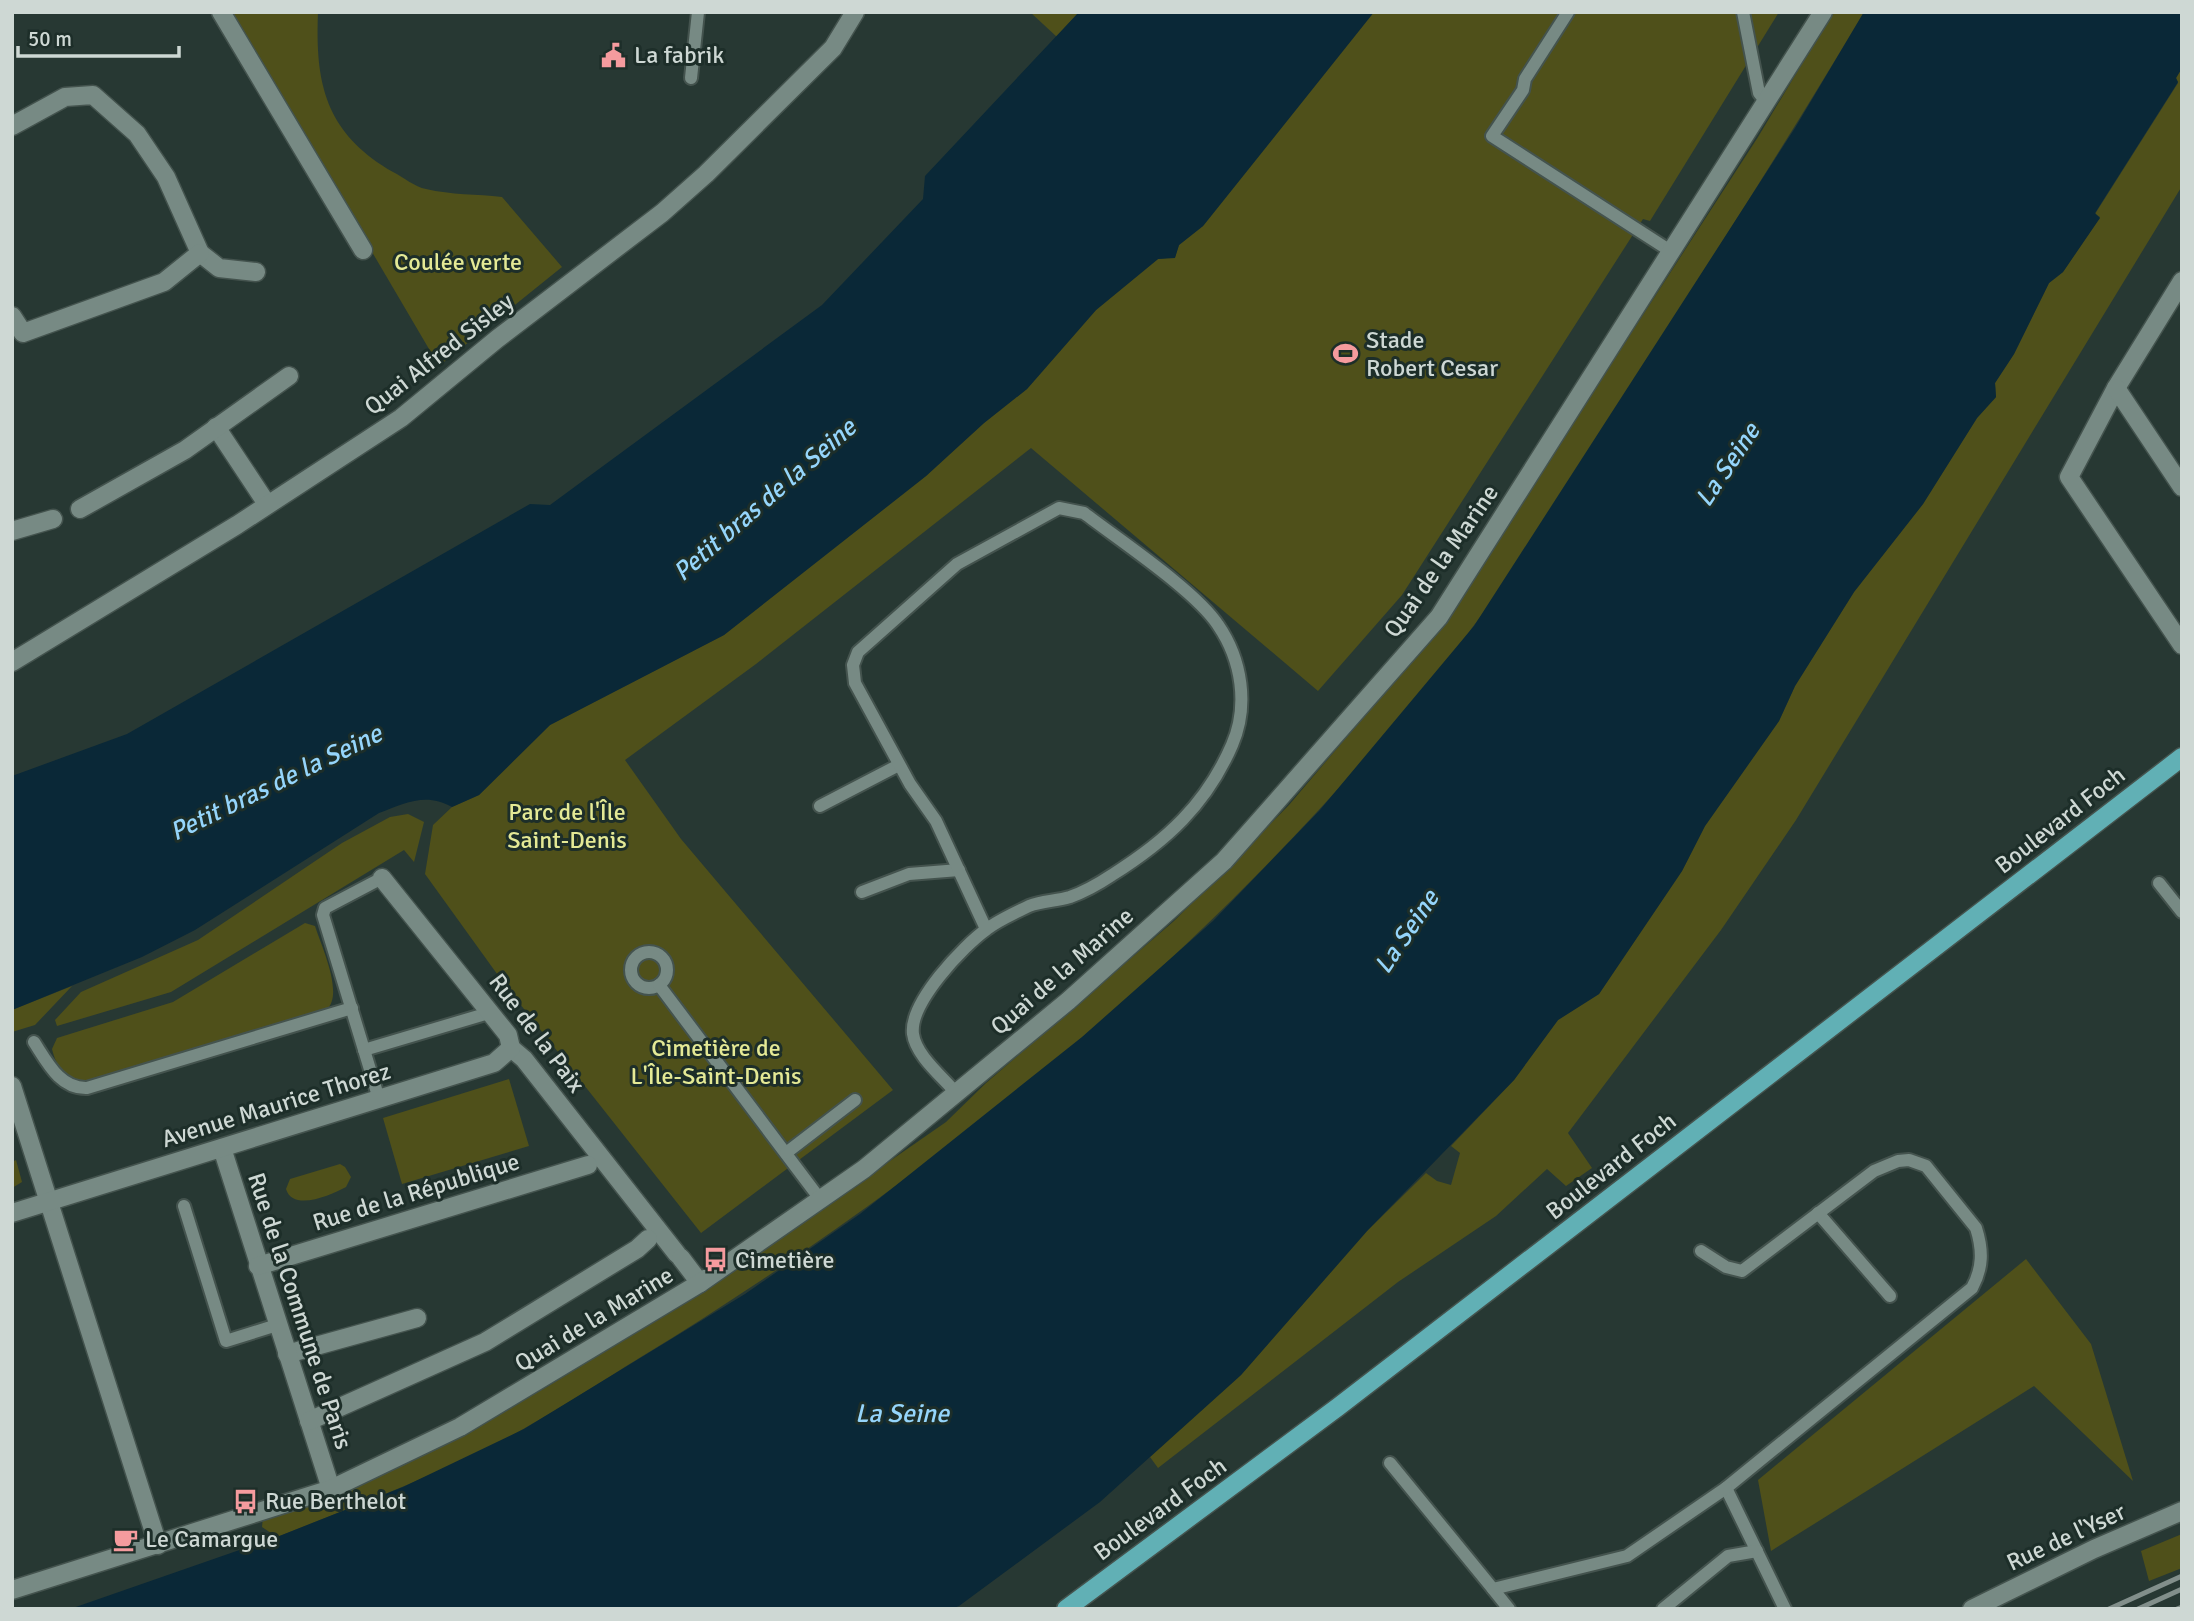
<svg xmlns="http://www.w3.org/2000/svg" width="2194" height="1621" font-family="Signika,sans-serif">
<rect width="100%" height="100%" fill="#273833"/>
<!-- green -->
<g fill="#4f501a">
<path d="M 231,12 L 318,12 C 315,85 326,133 393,172 C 403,177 415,187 426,189 C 451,195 477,194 502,197 L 562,267 L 439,366 Z"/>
<polygon points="1030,12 1079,12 1057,37"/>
<polygon points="1374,12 1779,12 1650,221 1643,219 1402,595 1318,691 1031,448 756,664 625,760 681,839 893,1090 701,1233 505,985 425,874 433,825 452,807 479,795 550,725 724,635 926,476 984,423 1027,389 1096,310 1158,259 1175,257 1179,245 1203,226"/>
<path d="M 1833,12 L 1864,12 C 1785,145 1701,275 1618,405 C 1570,481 1524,560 1469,632 C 1244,925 955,1165 641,1357 C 602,1381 564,1406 525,1428 C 446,1472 360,1504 277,1537 L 262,1527 L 263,1517 L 437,1447 L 545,1388 L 710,1286 L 946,1122 L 986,1083 L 1174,921 L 1289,805 L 1445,621 L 1758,137 Z"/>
<polygon points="2182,68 2182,186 1796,820 1721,930 1568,1133 1592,1168 1566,1186 1547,1169 1496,1216 1398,1282 1158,1468 1150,1457 1241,1375 1367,1231 1426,1173 1437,1181 1451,1185 1460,1153 1451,1146 1514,1080 1558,1020 1599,994 1682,871 1705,826 1779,721 1795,686 1854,592 1923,504 1977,418 1996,397 1995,383 2014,354 2049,283 2063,272 2100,217 2095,214 2178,83 2176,78"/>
<polygon points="408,814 424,822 414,862 404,850 171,992 57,1026 55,1020 81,992 198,940 342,843 390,817"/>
<path d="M 305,923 L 315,926 C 321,945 344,994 327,1009 L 87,1082 C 67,1081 56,1067 52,1049 L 57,1038 L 173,1002 Z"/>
<polygon points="72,986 35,1025 12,1032 12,1010"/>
<polygon points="509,1079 529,1146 402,1184 383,1118"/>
<polygon points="16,1160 22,1182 12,1188 12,1162"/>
<path d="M 340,1164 L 345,1167 L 351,1177 L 346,1187 C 331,1195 293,1212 286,1189 L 290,1179 Z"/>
<polygon points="2026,1259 2091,1344 2133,1481 2034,1386 1771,1551 1758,1480"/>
<polygon points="2182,1534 2182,1568 2149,1581 2141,1551"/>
</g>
<!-- water -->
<g fill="#0a2837">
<path d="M 1079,12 L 1374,12 L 1203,226 L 1179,245 L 1175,258 L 1158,259 L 1096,310 L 1027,389 L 984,423 L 926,476 L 724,635 L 550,725 L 479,795 L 452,807 C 426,792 405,803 379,813 L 195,930 L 142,957 L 12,1010 L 12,776 L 127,734 L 530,504 L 550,505 L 822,305 L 923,199 L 925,176 Z"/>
<polygon points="1864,12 2182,12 2182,68 2176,78 2178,82 2095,213 2100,218 2063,272 2049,283 2014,354 1995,383 1996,397 1977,418 1923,504 1854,592 1795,686 1779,721 1705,826 1682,871 1599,994 1558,1020 1514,1080 1367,1231 1241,1375 1100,1502 959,1606 951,1609 70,1609 277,1537 403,1487 524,1429 745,1294 860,1214 1082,1037 1213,921 1320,810 1474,626 1795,128"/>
</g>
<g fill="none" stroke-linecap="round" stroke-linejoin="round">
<defs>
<g id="service">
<polyline points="1568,12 1525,79 1523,90 1492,136 1672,252"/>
<polyline points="1743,12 1759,93 1767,103"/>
<polyline points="691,78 698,12"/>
<polyline points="820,806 899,765"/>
<polyline points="2159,883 2182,912"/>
<polyline points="862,892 909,874 959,870"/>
<circle cx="649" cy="970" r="18"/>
<polyline points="659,985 820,1199"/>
<path d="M 34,1042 C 47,1062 60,1089 87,1088 L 352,1008"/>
<polyline points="364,1050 492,1012"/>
<path d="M 956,1093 C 943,1077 916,1056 913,1034 C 909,1003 963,946 987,929 C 999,920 1015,913 1029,906 C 1041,901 1057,901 1070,897 C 1084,892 1100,883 1112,875 C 1166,841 1206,805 1232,745 C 1249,706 1242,660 1218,625 C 1196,591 1119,540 1084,513 L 1059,508 L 957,564 L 858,652 L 853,665 L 855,683 L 910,784 L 936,821 L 986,929"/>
<polyline points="379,1099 323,915 325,908 382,878"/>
<polyline points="786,1153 855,1100"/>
<polyline points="184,1206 226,1341 277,1325"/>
<polyline points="1818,1213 1890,1296"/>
<path d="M 1701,1251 L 1726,1267 L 1742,1271 L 1874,1171 L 1898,1161 L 1909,1160 L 1926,1166 L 1976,1228 C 1983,1250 1983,1268 1972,1288 L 1726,1488 L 1785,1609"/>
<polyline points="1390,1463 1493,1589 1627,1556 1726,1488"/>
<polyline points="1493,1589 1509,1609"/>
<polyline points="1663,1609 1728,1556 1757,1551"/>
</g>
<g id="pedestrian">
<polyline points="511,1048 524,1059 677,1254"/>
<polyline points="681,1258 700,1283"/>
<polyline points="287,1354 417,1318"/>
</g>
<g id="minor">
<polyline points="221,12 363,250"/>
<polyline points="12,126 65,97 93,95 137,134 166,177 200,253 219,268 256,272"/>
<polyline points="2182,281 2116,388 2069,477 2182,645"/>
<polyline points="12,316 23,333 164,282 200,253"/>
<polyline points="2116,388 2182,487"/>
<polyline points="216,427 267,504"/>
<polyline points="80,509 185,450 289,376"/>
<polyline points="12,531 53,519"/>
<polyline points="12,662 237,525 401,418 497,339 662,213 706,174 833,48 855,12"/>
<polyline points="12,1086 158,1545"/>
<polyline points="222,1148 331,1489"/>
<polyline points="12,1213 494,1063 511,1048 508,1035 382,878"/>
<polyline points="258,1266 588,1165"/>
<polyline points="309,1421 485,1342 637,1249 648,1239"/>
</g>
<g id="tertiary">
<polyline points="12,1590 331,1489 460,1427 700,1283 864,1169 1068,1001 1224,861 1439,617 1823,12"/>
<polyline points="1972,1609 2094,1549 2182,1511"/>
</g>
<polyline id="primary" points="1066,1609 1338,1407 2182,757"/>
</defs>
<!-- service casing -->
<use href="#service" stroke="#44534e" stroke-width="16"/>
<!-- pedestrian casing -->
<use href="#pedestrian" stroke="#44534e" stroke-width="21"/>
<!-- minor casing -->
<use href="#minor" stroke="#44534e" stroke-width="21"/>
<!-- tertiary casing -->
<use href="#tertiary" stroke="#44534e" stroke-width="21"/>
<!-- primary casing -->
<use href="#primary" stroke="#44534e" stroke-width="21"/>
<!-- service -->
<use href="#service" stroke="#778a84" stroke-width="12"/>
<!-- pedestrian -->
<use href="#pedestrian" stroke="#778a84" stroke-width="18"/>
<!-- minor -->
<use href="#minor" stroke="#778a84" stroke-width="18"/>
<!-- tertiary -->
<use href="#tertiary" stroke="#778a84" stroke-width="18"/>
<!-- primary -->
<use href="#primary" stroke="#61b0b5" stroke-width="18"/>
<!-- rail -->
<g stroke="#828f8b" stroke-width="5">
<polyline points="2109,1609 2182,1576"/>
<polyline points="2138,1609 2182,1589"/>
<polyline points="2177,1609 2182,1607"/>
</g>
</g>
<!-- icons -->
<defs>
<symbol id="civic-bare" viewBox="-9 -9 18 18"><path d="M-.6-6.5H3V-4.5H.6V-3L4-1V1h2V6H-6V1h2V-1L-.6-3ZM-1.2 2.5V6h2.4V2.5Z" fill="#f59b9e" stroke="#1d2e29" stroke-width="2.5" paint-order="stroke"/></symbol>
<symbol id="stadium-bare" viewBox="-9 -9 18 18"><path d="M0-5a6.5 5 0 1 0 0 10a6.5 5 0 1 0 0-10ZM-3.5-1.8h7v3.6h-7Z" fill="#f59b9e" stroke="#1d2e29" stroke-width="2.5" paint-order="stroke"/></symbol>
<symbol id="bus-bare" viewBox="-9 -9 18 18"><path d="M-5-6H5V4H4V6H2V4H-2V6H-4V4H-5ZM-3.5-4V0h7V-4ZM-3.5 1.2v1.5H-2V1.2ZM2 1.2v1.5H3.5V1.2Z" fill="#f59b9e" stroke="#1d2e29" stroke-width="2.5" paint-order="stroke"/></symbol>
<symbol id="cafe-bare" viewBox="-9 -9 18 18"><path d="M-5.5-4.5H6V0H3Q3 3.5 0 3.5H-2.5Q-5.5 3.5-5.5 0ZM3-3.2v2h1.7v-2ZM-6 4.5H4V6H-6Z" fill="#f59b9e" stroke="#1d2e29" stroke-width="2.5" paint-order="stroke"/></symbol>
</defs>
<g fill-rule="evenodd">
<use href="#civic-bare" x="596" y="38" width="35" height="35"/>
<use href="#stadium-bare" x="1328" y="336" width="35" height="35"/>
<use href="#bus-bare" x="698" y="1242" width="35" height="35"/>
<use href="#bus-bare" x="228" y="1484" width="35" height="35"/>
<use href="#cafe-bare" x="108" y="1522" width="35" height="35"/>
</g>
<g text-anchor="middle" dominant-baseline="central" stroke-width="6" stroke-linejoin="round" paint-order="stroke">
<!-- poi labels -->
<g font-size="24" fill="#ced8d4" stroke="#1d2e29" text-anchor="start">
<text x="634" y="55">La fabrik</text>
<text x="1366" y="340">Stade<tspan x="1366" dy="28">Robert Cesar</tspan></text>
<text x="735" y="1260">Cimetière</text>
<text x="265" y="1501">Rue Berthelot</text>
<text x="145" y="1539">Le Camargue</text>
</g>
<!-- park labels -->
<g font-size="24" fill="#e4e995" stroke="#1d2e29">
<text x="458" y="262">Coulée verte</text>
<text x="567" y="812">Parc de l'Île<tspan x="567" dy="28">Saint-Denis</tspan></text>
<text x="716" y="1048">Cimetière de<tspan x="716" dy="28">L'Île-Saint-Denis</tspan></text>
</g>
<!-- street labels -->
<g font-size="24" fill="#ced8d4" stroke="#1d2e29">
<text transform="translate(439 354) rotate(-38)">Quai Alfred Sisley</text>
<text transform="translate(1441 561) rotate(-55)">Quai de la Marine</text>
<text transform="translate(2060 820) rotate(-38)">Boulevard Foch</text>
<text transform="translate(1062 971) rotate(-41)">Quai de la Marine</text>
<text transform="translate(537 1033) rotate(53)">Rue de la Paix</text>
<text transform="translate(276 1105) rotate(-17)">Avenue Maurice Thorez</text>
<text transform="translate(1611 1166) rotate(-38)">Boulevard Foch</text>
<text transform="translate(416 1192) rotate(-17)">Rue de la République</text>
<text transform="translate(300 1311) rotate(72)">Rue de la Commune de Paris</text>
<text transform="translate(594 1319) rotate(-31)">Quai de la Marine</text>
<text transform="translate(1160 1509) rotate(-36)">Boulevard Foch</text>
<text transform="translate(2066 1537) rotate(-25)">Rue de l'Yser</text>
</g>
<!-- water labels -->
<g font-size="26" font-style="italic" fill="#95d5fb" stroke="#1d2e29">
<text transform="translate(1728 465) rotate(-56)">La Seine</text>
<text transform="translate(765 500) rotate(-41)">Petit bras de la Seine</text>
<text transform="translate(276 783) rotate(-26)">Petit bras de la Seine</text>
<text transform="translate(1407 932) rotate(-56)">La Seine</text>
<text x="902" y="1414">La Seine</text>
</g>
</g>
<!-- border -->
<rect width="2194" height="1621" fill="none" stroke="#ced8d4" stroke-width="28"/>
<!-- scale -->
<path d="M18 46v10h161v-10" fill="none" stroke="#ced8d4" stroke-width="3.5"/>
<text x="28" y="46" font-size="21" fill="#ced8d4" stroke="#1d2e29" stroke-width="5" paint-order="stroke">50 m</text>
</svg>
